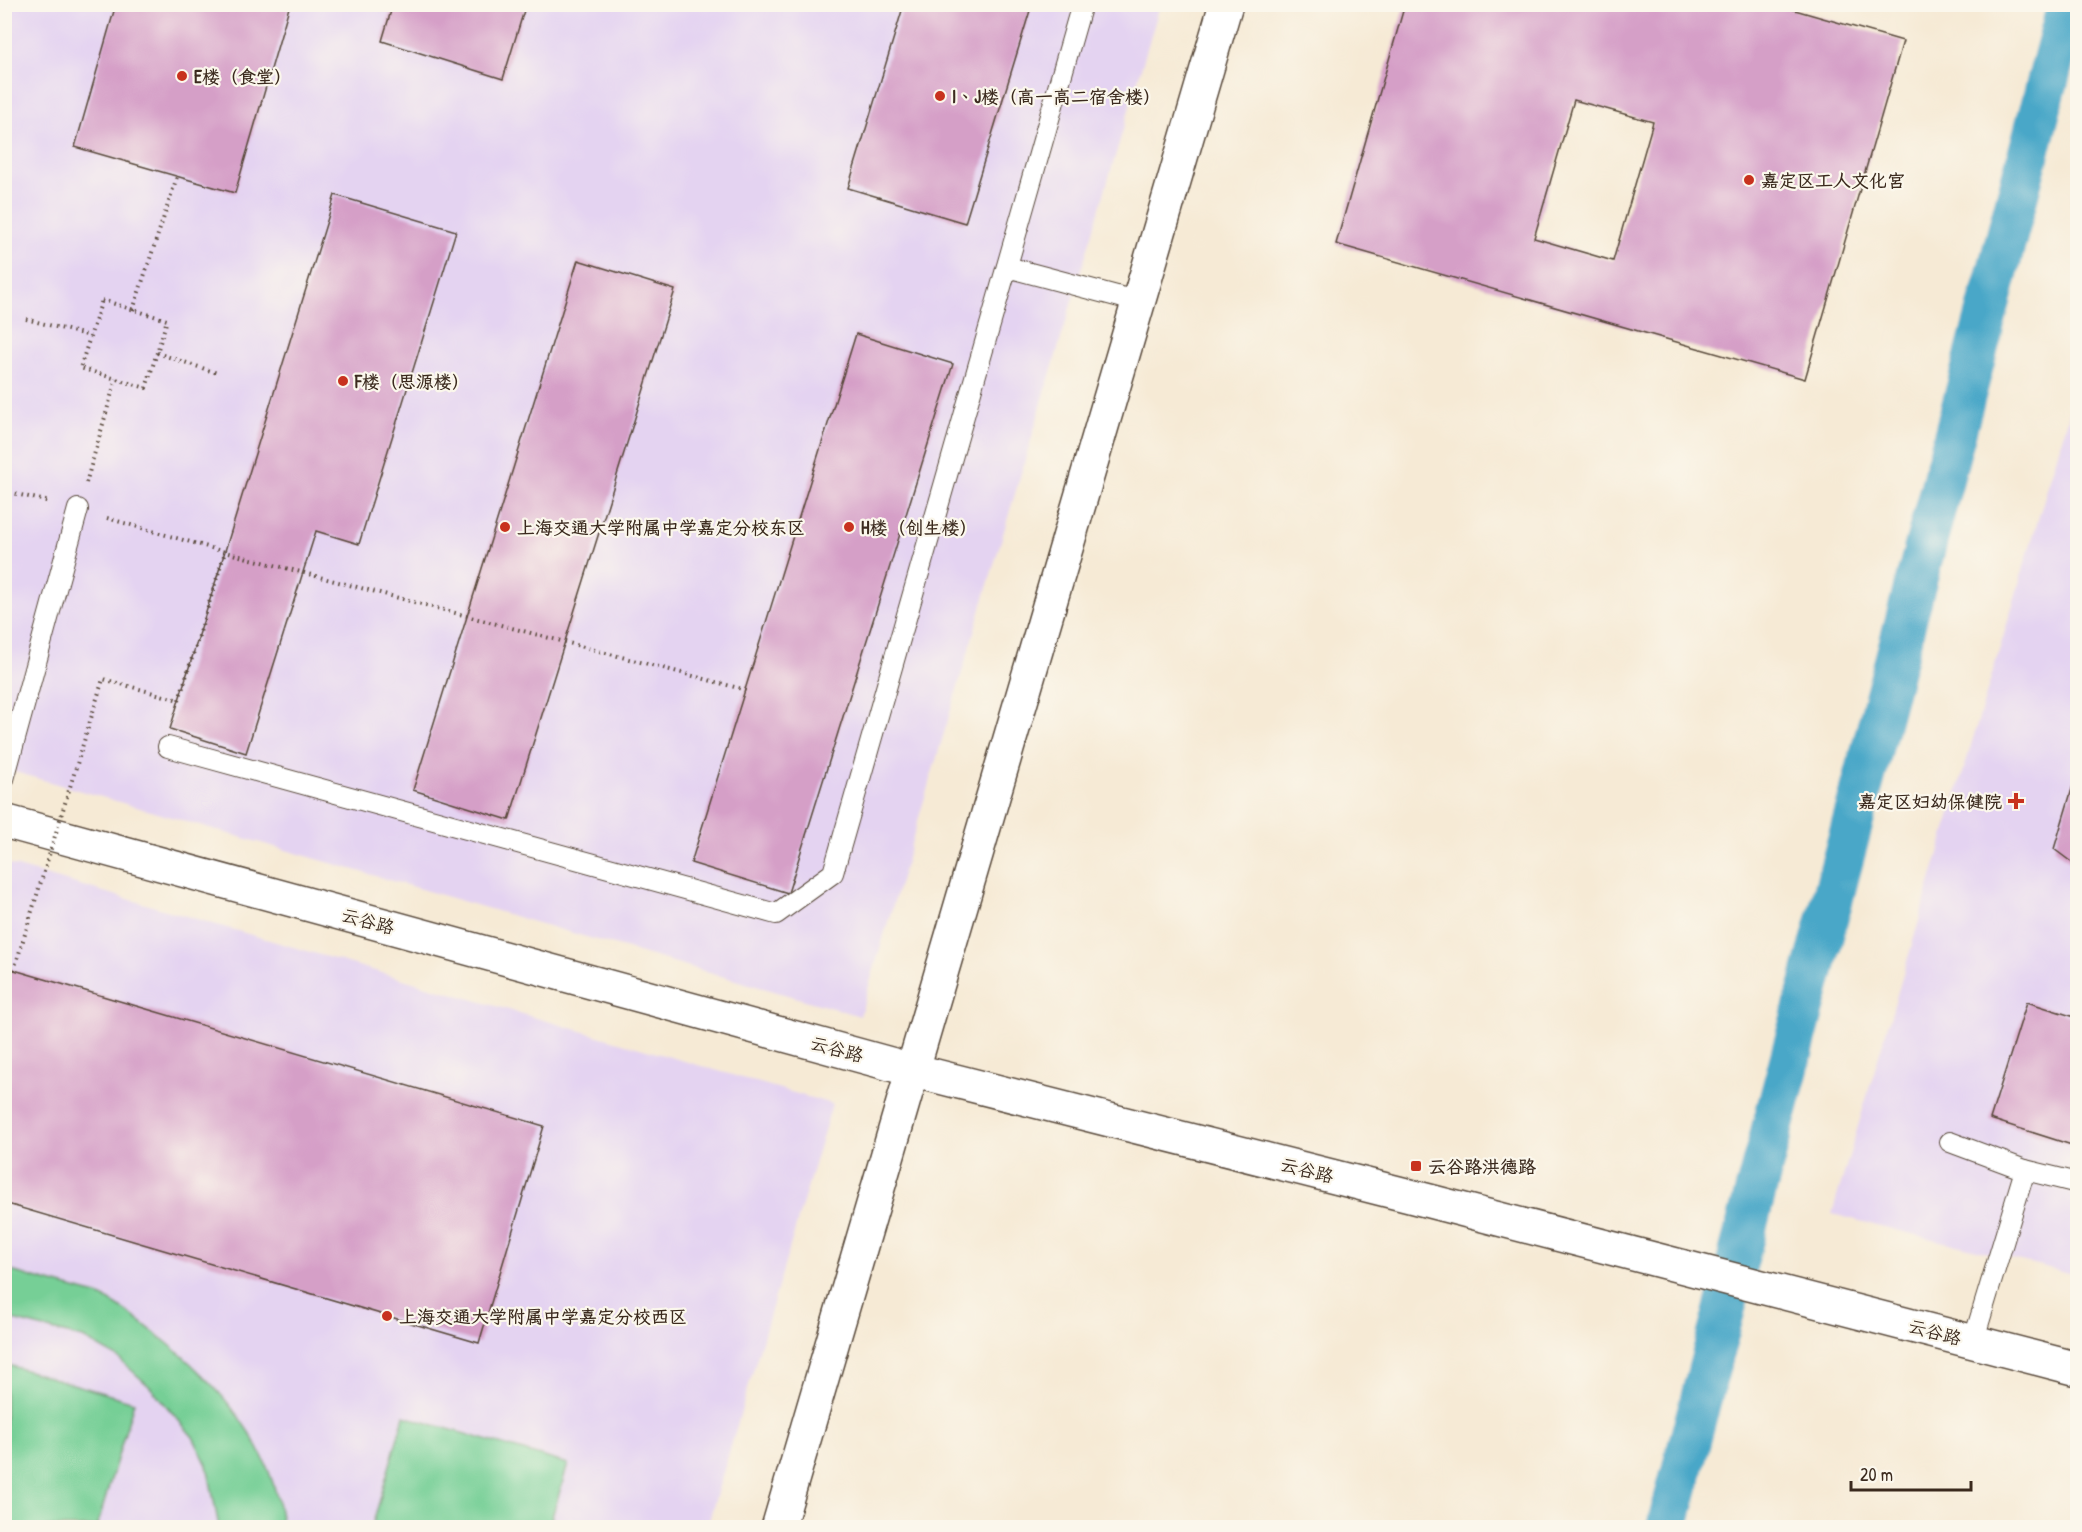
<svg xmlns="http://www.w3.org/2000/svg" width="2082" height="1532" font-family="'Patrick Hand','LXGW WenKai TC',sans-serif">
<rect width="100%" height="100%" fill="#fbf7ec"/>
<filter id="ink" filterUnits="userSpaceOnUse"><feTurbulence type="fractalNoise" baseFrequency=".0167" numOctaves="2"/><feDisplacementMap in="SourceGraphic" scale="12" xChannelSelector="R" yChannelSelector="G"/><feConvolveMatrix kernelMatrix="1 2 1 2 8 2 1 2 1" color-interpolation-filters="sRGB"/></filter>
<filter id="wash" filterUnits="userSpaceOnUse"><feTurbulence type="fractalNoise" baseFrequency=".008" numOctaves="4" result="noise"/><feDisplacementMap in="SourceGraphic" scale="24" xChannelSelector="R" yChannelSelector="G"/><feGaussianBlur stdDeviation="1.35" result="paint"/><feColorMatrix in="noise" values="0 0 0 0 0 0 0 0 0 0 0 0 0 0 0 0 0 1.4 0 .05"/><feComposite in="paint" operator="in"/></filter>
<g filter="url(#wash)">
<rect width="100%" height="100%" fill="#f6ead5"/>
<!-- built -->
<g fill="#e4d3f1">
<polygon points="4,5 1160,5 860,1016 5,769"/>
<polygon points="2077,388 2077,1275 1832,1214"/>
<polygon points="4,863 832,1104 707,1527 5,1527"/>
</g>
<!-- grass -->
<g fill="#76cf96" stroke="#587c5a" stroke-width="1.5">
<path d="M 5,1269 C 27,1276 49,1282 71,1288 C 81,1291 92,1293 102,1297 C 120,1305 139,1321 155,1333 C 217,1382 275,1445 282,1527 L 219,1527 L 207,1465 L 193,1437 L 150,1387 L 117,1357 L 83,1338 L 5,1318 Z"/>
<polygon points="5,1364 134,1402 97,1527 5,1527"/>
<polygon points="404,1416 568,1464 549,1527 372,1527"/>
</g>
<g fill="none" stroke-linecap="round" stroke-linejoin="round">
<!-- canal -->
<polyline stroke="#4aa7c8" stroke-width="42" points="1667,1528 2068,4"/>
</g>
<g id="blocks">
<!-- building -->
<g fill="#d59fc7" fill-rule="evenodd">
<polygon points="116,4 290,4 235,193 75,147"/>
<polygon points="393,4 526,4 503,79 382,41"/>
<polygon points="904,4 1032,4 965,223 848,188"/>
<path d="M 1405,4 L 1774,4 L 1903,41 L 1805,379 L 1336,244 ZM 1574,100 L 1653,122 L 1613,261 L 1534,238 Z"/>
<polygon points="335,195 456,231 359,544 316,531 246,753 170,729"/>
<polygon points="578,260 675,290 509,820 413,790"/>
<polygon points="856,334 953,364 788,893 691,863"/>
<polygon points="2078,769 2078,867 2054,849"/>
<polygon points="4,967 544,1126 479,1343 4,1203"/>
<polygon points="2027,1002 2078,1018 2078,1147 1990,1119"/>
</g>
</g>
</g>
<g filter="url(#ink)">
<use href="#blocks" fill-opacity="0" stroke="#574739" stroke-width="1.5"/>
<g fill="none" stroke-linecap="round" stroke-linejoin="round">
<defs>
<g id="service">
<polyline points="1007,267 1139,302"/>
<polyline points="168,747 776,914 833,873 1082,4"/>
<polyline points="4,779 78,509"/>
<polyline points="1950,1142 2025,1170 2078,1183"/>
<polyline points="1973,1342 2025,1170"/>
</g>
<polyline id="minor" points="4,821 912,1070 1410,1196 2078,1369"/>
<polyline id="secondary" points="778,1528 1226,4"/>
</defs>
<!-- service casing -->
<use href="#service" stroke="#574739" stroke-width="22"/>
<!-- minor casing -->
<use href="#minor" stroke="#574739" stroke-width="36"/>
<!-- secondary casing -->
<use href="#secondary" stroke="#574739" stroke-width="36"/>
<!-- path -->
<g stroke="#574739" stroke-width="4" stroke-dasharray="1.5 4.5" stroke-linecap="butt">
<polygon points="102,300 167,320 146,388 80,368"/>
<polyline points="133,310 177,177"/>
<polyline points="26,319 90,336"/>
<polyline points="157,353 217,373"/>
<polyline points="86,483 116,379"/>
<polyline points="4,491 50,502"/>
<polyline points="107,518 225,552 746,690"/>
<polyline points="179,700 225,552"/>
</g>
<!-- service -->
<use href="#service" stroke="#fff" stroke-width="20"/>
<!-- minor -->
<use href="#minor" stroke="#fff" stroke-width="33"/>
<!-- secondary -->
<use href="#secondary" stroke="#fff" stroke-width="33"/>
<!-- path-bridge -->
<polyline stroke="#574739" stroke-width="4" stroke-dasharray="1.5 4.5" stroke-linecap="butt" points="14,970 103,679 179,700"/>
</g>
</g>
<!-- markers -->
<g fill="#c8321e" stroke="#fbf7ec" stroke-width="2">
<circle cx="182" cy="76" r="6"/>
<circle cx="940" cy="96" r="6"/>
<circle cx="1749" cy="180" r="6"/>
<circle cx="343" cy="381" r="6"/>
<circle cx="505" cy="527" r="6"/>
<circle cx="849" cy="527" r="6"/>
<path d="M2013 792h6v6h6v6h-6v6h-6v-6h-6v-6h6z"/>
<rect x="1410" y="1160" width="12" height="12" rx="3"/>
<circle cx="387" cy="1316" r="6"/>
</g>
<g text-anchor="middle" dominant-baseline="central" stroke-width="4.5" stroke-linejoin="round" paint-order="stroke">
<!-- poi labels -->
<g font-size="18" font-weight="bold" fill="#3b2a1e" stroke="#fbf7ec" text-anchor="start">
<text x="194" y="76">E楼（食堂）</text>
<text x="952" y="96">I、J楼（高一高二宿舍楼）</text>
<text x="1761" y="180">嘉定区工人文化宫</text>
<text x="355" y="381">F楼（思源楼）</text>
<text x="517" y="527">上海交通大学附属中学嘉定分校东区</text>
<text x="861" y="527">H楼（创生楼）</text>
<text x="2002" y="801" text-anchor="end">嘉定区妇幼保健院</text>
<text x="1428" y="1166">云谷路洪德路</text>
<text x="399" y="1316">上海交通大学附属中学嘉定分校西区</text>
</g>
<!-- street labels -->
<g font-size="18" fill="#3b2a1e" stroke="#fbf7ec">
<text transform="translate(368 921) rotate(15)">云谷路</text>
<text transform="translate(837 1049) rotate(15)">云谷路</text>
<text transform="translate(1307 1170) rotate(14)">云谷路</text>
<text transform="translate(1935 1332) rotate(15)">云谷路</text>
</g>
</g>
<!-- margin -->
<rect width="2082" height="1532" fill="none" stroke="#fbf7ec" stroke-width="24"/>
<!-- scale -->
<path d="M1851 1481v9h120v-9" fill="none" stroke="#3b2a1e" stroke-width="3"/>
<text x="1860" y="1481" font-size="18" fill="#3b2a1e" stroke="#fbf7ec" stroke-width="4.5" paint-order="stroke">20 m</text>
</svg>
